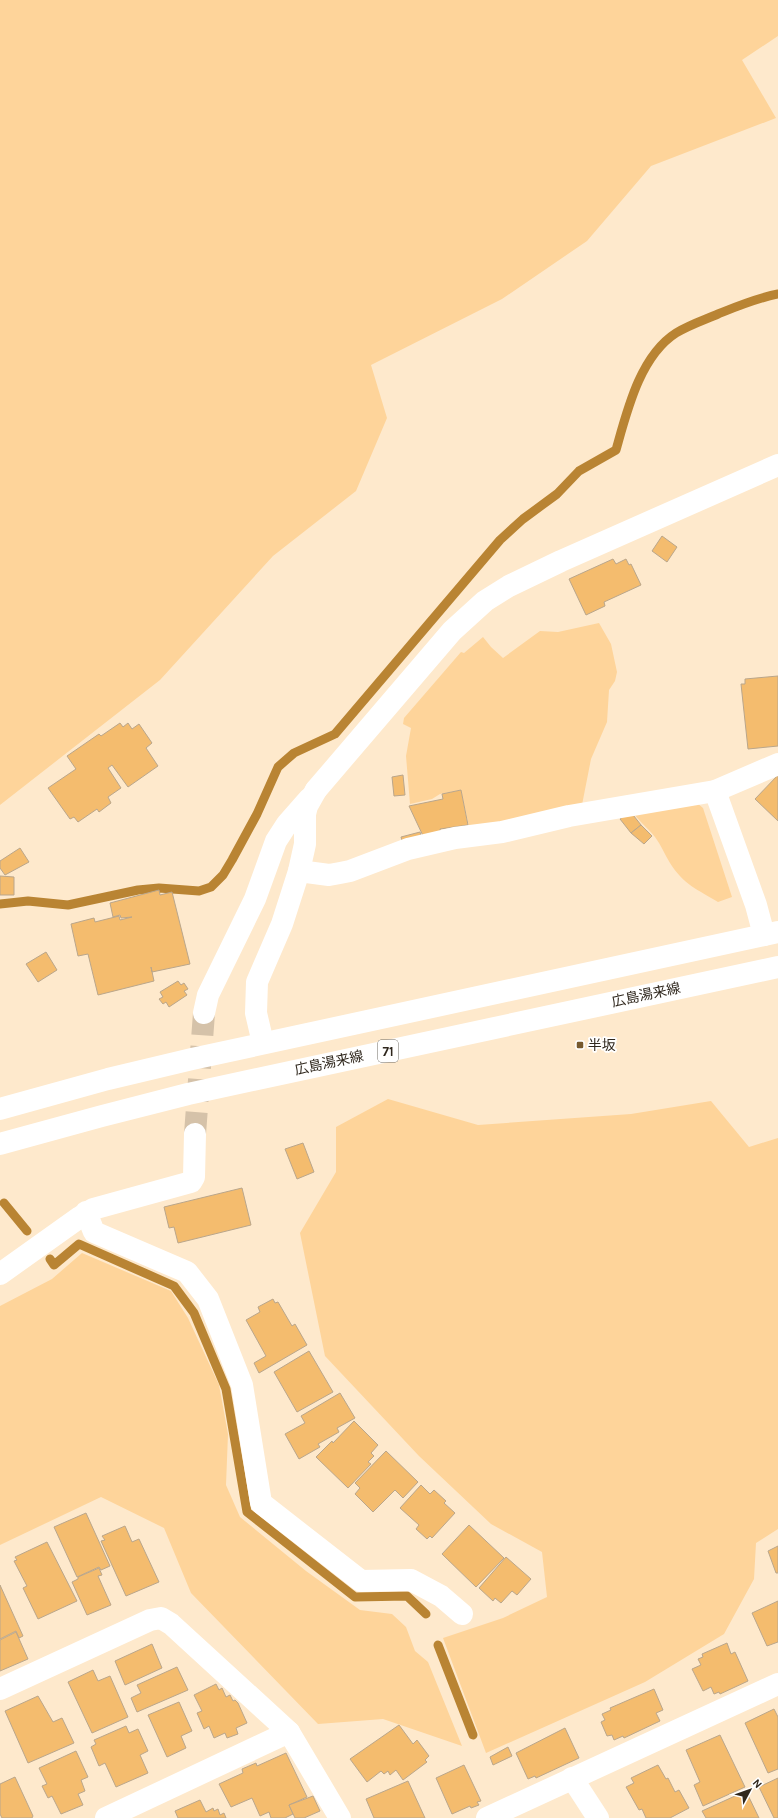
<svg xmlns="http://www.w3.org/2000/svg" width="778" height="1818" font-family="Karla,'Noto Sans JP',sans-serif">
<rect width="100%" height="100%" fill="#fee9cc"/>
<!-- green -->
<g fill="#fed49a">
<polygon points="0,0 778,0 778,36 742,60 776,118 651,166 587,241 502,299 371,365 387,418 356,491 273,556 160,680 0,805"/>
<polygon points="599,623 611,644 617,672 615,681 609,690 607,722 591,759 582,805 470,831 461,790 440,794 432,799 410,804 406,756 411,728 403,724 404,718 461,652 464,653 483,637 491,647 503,658 540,631 558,632"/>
<path d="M 697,803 L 703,808 L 732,897 L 718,902 C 698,890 683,884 670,863 C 665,855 661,845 655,837 C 648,828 640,822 634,814 Z"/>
<polygon points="388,1099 478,1125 631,1114 711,1101 749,1147 778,1138 778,1529 756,1543 754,1579 724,1634 645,1682 486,1753 443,1638 503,1618 547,1597 542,1552 491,1524 419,1456 325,1356 300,1233 336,1172 336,1127"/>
<polygon points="82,1253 171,1291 188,1318 219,1385 228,1434 226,1485 240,1517 306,1571 360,1610 392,1614 406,1627 415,1651 428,1662 462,1746 383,1719 318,1724 191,1593 164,1528 101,1497 0,1545 0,1306 52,1279"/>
</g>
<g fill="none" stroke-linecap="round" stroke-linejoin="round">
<!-- stream -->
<g stroke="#b98433" stroke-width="9">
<path d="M 0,904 L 28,901 L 68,905 L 138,890 L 159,888 L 199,891 L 211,887 L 223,875 L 232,860 L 257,814 L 278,767 L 294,753 L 335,734 L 500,540 L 523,519 L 557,494 L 579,471 L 616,450 C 627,411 640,356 676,333 C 689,325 704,320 718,314 C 738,306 757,298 778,294"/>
<polyline points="4,1203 27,1231"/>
<polyline points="50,1259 54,1265 79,1244 174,1286 194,1313 226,1389 247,1512 355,1597 407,1596 426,1614"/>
<polyline points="438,1645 473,1735"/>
</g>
</g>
<!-- building -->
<g fill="#f4bc6e" stroke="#baa68b">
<polygon points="662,536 677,547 667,562 652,551"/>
<polygon points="613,559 616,564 626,559 629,565 631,564 641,585 604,602 605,606 586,615 569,579"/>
<polygon points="778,676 778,746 748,749 741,684 745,684 745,679"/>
<polygon points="120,723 123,727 128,723 132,729 139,724 152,743 146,748 158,766 128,787 112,765 108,768 121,788 108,797 111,803 99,812 97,809 78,822 74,817 70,819 48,788 76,769 67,756 99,734 101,736"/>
<polygon points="403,775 405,795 394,796 392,777"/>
<polygon points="778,775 778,821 755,799"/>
<polygon points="461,790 468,825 440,829 441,834 424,838 409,806 443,799 442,794"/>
<polygon points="630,811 641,825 631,833 620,819"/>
<polygon points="641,825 652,836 644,844 631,833"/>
<polygon points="420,832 422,839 403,844 401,837"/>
<polygon points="20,848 29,862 5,875 0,868 0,861"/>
<polygon points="0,876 14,877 14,895 0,895"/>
<polygon points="159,890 160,895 172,892 190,964 152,972 151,967 154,981 98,995 88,954 78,956 71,924 94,918 95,922 119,916 120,920 132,917 121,918 120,915 113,917 110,903"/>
<polygon points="46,952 57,970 38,982 26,964"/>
<polygon points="178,981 181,985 184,983 188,989 184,991 187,995 169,1007 166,1002 163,1004 159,999 163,997 160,992"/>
<polygon points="303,1143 314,1172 297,1179 285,1149"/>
<polygon points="242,1188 251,1225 178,1243 174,1227 169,1228 164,1207"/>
<polygon points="273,1299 275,1303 278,1302 292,1326 295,1324 307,1345 259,1373 254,1363 266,1356 246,1320 260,1312 258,1307"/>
<polygon points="309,1351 333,1392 297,1412 274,1372"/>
<polygon points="340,1393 355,1418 337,1428 339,1432 318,1444 320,1447 299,1459 285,1434 305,1423 301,1416"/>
<polygon points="354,1421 378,1445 371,1453 374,1456 368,1462 371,1464 348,1488 316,1457 332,1441 333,1443"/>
<polygon points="386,1451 418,1482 403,1498 395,1490 373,1512 355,1494 360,1488 355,1483"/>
<polygon points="421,1485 430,1494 434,1490 446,1501 444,1503 455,1513 432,1538 430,1536 427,1539 416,1529 419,1525 400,1508"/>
<polygon points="86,1513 110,1566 101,1570 99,1567 77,1577 54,1527"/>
<polygon points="469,1525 504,1558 476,1587 442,1554"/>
<polygon points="125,1526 132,1542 139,1539 159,1582 126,1596 101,1541 105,1540 102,1536"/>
<polygon points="47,1542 77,1601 38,1619 23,1588 27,1586 14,1561 17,1560 15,1557"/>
<polygon points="778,1546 778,1573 776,1573 768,1551"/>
<polygon points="506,1557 531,1579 517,1595 512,1591 501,1603 495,1598 493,1601 479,1588"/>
<polygon points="99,1568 102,1575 98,1576 111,1605 87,1615 72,1582 78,1579 78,1577"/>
<polygon points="0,1585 23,1636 19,1638 16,1631 0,1639"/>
<polygon points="778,1601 778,1642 767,1646 752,1613"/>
<polygon points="16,1632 28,1659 0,1671 0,1640"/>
<polygon points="727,1643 731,1654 735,1652 748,1681 720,1694 719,1692 714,1694 711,1687 703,1691 692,1669 701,1665 698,1659 703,1657 702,1654"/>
<polygon points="152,1644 162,1668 125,1685 115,1661"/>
<polygon points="177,1667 188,1690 137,1712 131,1698 141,1693 137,1685"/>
<polygon points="93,1670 98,1681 110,1676 128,1717 92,1733 68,1682"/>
<polygon points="216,1684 219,1690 222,1688 226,1697 230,1695 233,1701 235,1700 238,1703 247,1723 236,1728 238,1734 227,1738 225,1733 214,1738 209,1726 204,1729 197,1713 202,1711 194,1695"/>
<polygon points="654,1689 663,1710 656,1713 660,1721 624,1738 623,1736 614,1740 612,1735 607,1736 601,1722 605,1720 602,1714 611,1710 610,1708"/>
<polygon points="38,1696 53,1722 62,1718 74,1743 28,1763 5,1711"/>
<polygon points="179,1702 192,1731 181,1736 186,1748 167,1757 148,1715"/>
<polygon points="774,1709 778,1717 778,1769 768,1773 745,1723"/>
<polygon points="399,1725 413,1744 417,1740 429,1756 425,1760 427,1762 403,1780 396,1770 390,1775 388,1771 384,1774 381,1771 367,1782 350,1759"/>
<polygon points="126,1726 129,1733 138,1729 148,1751 140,1755 148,1773 116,1787 105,1763 99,1766 91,1747 96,1744 94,1740"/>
<polygon points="565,1728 579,1758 536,1778 535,1776 528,1779 516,1753"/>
<polygon points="720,1735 745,1787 703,1806 694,1785 700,1782 686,1750"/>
<polygon points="508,1747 512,1756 493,1765 490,1757"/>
<polygon points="76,1751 88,1777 81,1780 85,1791 78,1794 83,1805 61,1814 52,1796 48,1798 42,1786 47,1784 39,1768"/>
<polygon points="286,1753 307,1797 289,1805 293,1814 285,1818 271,1818 269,1812 260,1816 252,1798 231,1807 219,1784 243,1773 242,1769 256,1763 257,1766"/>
<polygon points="464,1765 481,1801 477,1802 479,1805 471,1808 470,1806 452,1814 436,1778"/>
<polygon points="658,1765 666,1779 668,1778 675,1792 679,1790 689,1808 670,1818 646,1818 642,1809 639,1810 626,1787 634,1783 631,1778"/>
<polygon points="15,1777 33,1816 32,1818 2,1818 0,1814 0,1784"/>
<polygon points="778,1778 778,1818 774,1818 759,1787"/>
<polygon points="408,1781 425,1818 374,1818 366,1799"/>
<polygon points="746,1791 759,1818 706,1818 702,1811"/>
<polygon points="313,1796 320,1811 304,1818 295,1818 289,1805"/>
<polygon points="200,1800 206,1812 213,1808 214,1811 218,1809 220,1815 224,1813 226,1818 178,1818 175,1811"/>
</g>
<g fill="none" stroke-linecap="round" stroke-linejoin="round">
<!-- street-tunnel -->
<polyline stroke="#d5c2a9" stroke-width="22" stroke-dasharray="22 11" stroke-linecap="butt" points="195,1134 204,1013"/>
<!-- street -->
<g stroke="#fff" stroke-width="22">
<polyline points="715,791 756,905 764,935"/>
<polyline points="299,871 329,875 340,873 350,871 408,849 455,838 502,832 569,816 715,791 778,764"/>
<polyline points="204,1013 208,995 255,899 276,841 287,824 309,799"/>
<polyline points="263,1043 256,1013 257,982 282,924 299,871 305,844 305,814 307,806 316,790"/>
<polyline points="86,1212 94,1232 187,1272 208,1299 242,1385 261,1503 361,1581 411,1580 441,1596 462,1614"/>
<polyline points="0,1274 80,1217 93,1209 191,1182 194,1177 195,1134"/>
<polyline points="0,1689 150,1620 161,1618 171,1624 289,1732 340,1818"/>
<polyline points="572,1778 598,1818"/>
<polyline points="106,1818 289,1732"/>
<polyline points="487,1818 778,1684"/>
</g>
<!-- secondary -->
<polyline stroke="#fff" stroke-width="22" points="316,790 452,631 485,601 509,586 561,561 778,465"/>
<!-- primary -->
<g stroke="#fff" stroke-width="22">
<polyline points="0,1109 108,1079 192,1059 778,932"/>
<polyline points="0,1144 102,1116 188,1094 778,967"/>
</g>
</g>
<!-- markers -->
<rect fill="#77592d" stroke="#fff" stroke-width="1.5" x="576" y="1041" width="8" height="8" rx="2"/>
<g text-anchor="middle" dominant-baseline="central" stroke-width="3.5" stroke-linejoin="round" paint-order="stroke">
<!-- shield labels -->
<rect fill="#fff" stroke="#6d6861" stroke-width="1" x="378" y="1040" width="20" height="22" rx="3"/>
<g font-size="13" font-weight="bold" fill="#2f271d">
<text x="388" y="1051">71</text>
</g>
<!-- street labels -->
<g font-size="14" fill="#2f271d" stroke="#fff">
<text transform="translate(646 995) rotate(-12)">広島湯来線</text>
<text transform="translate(329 1063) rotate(-12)">広島湯来線</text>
</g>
<!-- poi labels -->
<g font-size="14" fill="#2f271d" stroke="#fff" text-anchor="start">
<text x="588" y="1045">半坂</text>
</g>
</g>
<!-- north arrow -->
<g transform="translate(750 1790) rotate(49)" stroke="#ffffff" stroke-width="3" paint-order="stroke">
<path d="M0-3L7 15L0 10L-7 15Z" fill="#2f271d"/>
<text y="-6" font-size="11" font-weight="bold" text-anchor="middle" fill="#2f271d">N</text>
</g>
</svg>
